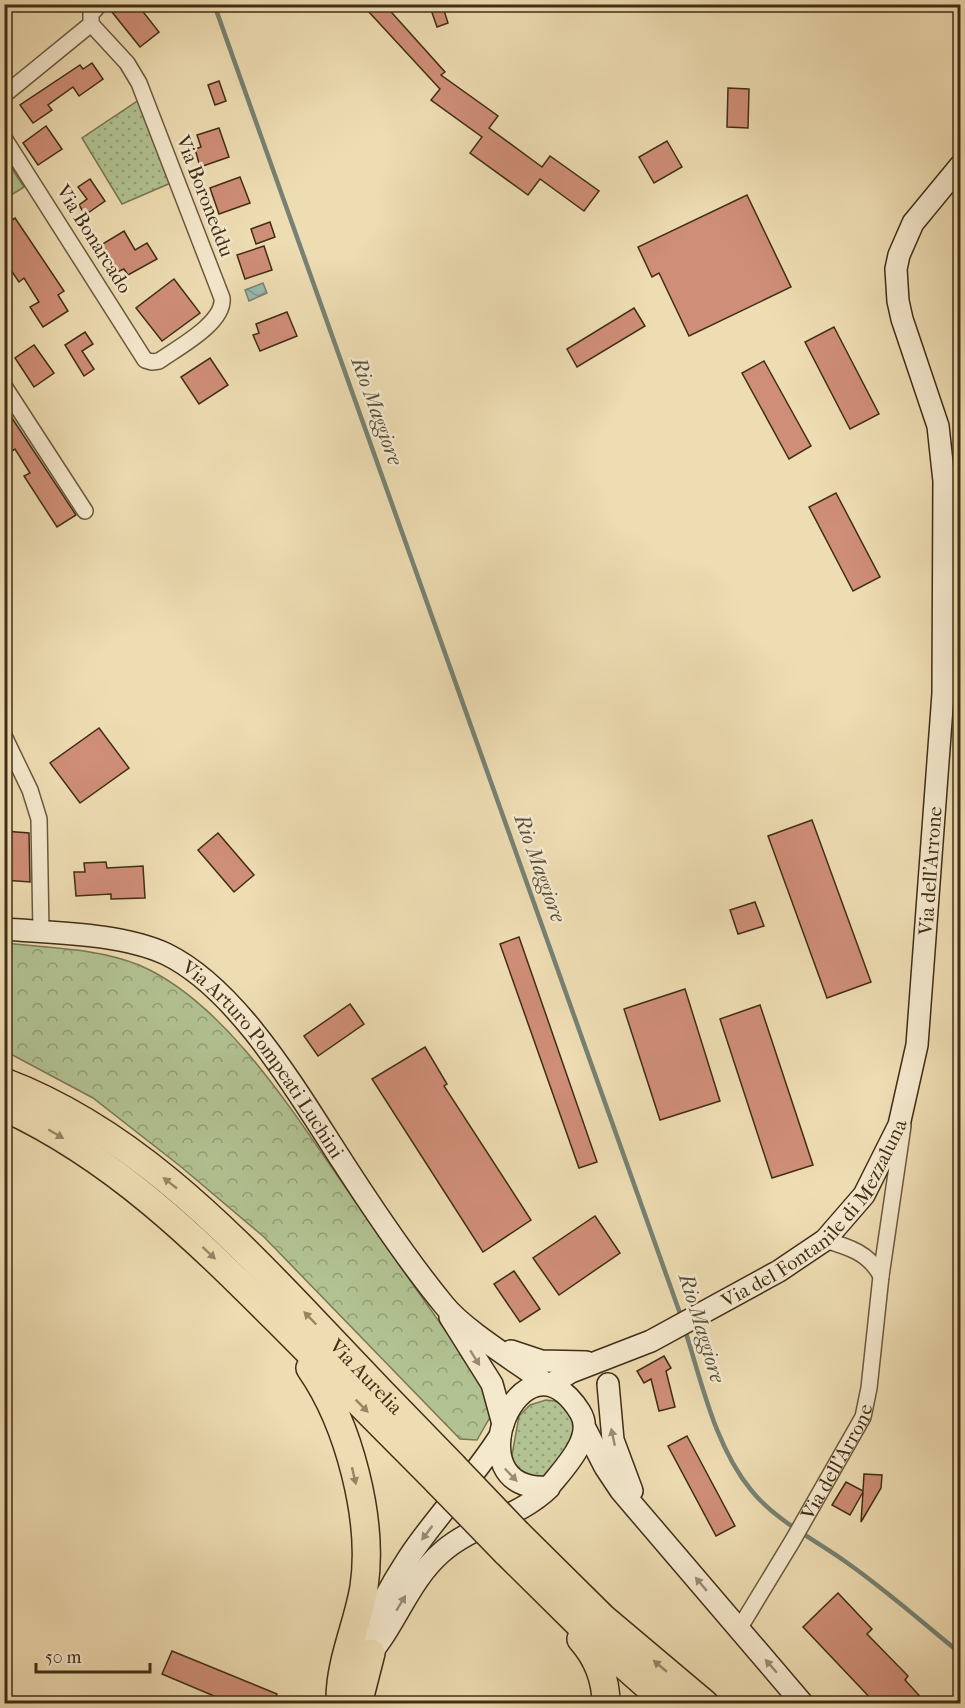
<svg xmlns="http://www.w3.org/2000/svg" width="965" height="1708" font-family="'IM FELL French Canon',serif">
<defs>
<pattern id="grass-dots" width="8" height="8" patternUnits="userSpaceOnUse" patternTransform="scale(1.5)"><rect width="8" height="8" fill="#b2c292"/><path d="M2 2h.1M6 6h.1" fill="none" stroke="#929e76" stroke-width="1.8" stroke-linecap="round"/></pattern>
<pattern id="forest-crowns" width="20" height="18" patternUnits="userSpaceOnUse" patternTransform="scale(1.5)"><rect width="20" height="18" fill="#b2c292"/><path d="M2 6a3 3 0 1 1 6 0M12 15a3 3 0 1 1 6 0" fill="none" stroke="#929e76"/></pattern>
<pattern id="water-waves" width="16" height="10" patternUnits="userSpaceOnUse" patternTransform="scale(1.5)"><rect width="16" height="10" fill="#9abab1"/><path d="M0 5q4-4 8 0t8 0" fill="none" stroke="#7f988f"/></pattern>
</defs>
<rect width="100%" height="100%" fill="#eedcb2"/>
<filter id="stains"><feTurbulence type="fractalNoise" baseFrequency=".00333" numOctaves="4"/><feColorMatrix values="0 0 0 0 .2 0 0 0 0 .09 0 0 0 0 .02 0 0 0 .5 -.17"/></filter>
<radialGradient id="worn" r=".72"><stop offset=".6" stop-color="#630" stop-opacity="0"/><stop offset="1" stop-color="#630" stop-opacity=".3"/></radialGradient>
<!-- grass -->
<g fill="url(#grass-dots)" stroke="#797854" stroke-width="1.5">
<polygon points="139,100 173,182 122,204 82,138"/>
<polygon points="546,1400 555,1401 568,1408 575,1427 571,1439 549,1477 524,1475 513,1463 512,1455 519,1416 530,1405"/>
</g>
<!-- forest -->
<path fill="url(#forest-crowns)" stroke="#797854" stroke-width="1.5" d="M 4,943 C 49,948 97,948 139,965 C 228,1003 298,1120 352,1197 C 395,1259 438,1321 483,1383 L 493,1412 L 477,1440 L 460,1439 L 264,1237 L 180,1166 L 93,1098 L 5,1051 Z"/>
<!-- pitch -->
<polygon fill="#b2c292" stroke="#797854" stroke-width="1.5" points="7,161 24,187 5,199 5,163"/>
<!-- water -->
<polygon fill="url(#water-waves)" stroke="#768273" stroke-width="1.5" points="263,283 267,293 249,301 245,290"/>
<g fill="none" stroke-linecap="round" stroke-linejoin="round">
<!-- stream -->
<g stroke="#768273" stroke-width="4.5">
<polyline points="214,4 682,1319"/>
<path d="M 685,1330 C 702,1383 715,1446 751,1490 C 776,1521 814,1539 846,1562 C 886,1590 923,1623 960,1653"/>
</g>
</g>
<!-- building -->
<g fill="#cf8e77" stroke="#402e16" stroke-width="1.5">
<polygon points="122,4 137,4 159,32 140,47 112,12"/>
<polygon points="375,4 384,4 445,72 441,75 498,116 489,128 542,167 550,156 599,191 584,211 540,179 528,195 470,153 482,137 431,100 440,89 368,11"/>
<polygon points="429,4 442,4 448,23 437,27"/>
<polygon points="92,63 103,79 79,96 73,87 48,105 52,110 33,123 20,105 80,65 83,69"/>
<polygon points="219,81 226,101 215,105 208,85"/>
<polygon points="728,88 749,89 748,128 727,127"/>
<polygon points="46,126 62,149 38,165 23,143"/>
<polygon points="219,128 229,157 200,167 195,149 201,147 197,135"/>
<polygon points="667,141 682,167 654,183 639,157"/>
<polygon points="240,177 250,203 219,214 210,188"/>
<polygon points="90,179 105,201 85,215 79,205 87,199 78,187"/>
<polygon points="747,195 791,287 689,336 659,273 652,277 638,247"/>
<polygon points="15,218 64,291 58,295 68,311 43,327 30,307 39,302 24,278 19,282 4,260 4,225"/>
<polygon points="270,222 275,237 256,244 251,229"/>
<polygon points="124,231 135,250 147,243 157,259 128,275 124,269 117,272 101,245"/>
<polygon points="264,246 272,270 245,279 237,255"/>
<polygon points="174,279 200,313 162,341 136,308"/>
<polygon points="634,308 645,326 577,367 567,349"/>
<polygon points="287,312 297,336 260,351 253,335 259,333 256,324"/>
<polygon points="834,327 879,414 850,429 805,342"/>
<polygon points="85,332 93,344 82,351 94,369 84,376 65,345"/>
<polygon points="34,345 54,373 34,387 15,358"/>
<polygon points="210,358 228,385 199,404 181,377"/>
<polygon points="764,361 811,446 789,459 742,373"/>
<polygon points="4,406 76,515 57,527 24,476 30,473 15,449 4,456"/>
<polygon points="836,493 880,577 853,591 809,507"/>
<polygon points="99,728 129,768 80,803 50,763"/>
<polygon points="812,820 871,982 827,998 768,836"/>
<polygon points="4,831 29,833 30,882 4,880"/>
<polygon points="218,833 254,875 234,892 198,850"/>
<polygon points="106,862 107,868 143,866 145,898 111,899 111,894 76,896 74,872 85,872 84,863"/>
<polygon points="755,902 764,926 738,934 730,910"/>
<polygon points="519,937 597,1162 579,1168 500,944"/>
<polygon points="685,989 720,1101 660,1120 624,1009"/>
<polygon points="350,1004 364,1024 318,1056 304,1036"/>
<polygon points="760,1005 813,1165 772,1178 720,1019"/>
<polygon points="425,1047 447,1084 444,1086 531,1220 483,1252 372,1079"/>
<polygon points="595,1216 620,1253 559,1295 533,1258"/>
<polygon points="514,1271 540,1309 520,1322 494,1284"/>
<polygon points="664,1356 671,1368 666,1371 675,1407 659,1411 651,1379 644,1383 637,1371"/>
<polygon points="687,1436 735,1526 716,1536 668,1446"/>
<polygon points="864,1474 882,1475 881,1488 861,1522 863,1492 850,1515 832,1505 846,1482 863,1491"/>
<polygon points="838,1593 872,1629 867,1634 908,1676 905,1680 927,1704 876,1704 803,1627"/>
<polygon points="172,1651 277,1694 273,1704 233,1704 162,1674"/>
</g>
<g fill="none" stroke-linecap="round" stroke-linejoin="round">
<defs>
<g id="street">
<polyline points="4,95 91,24 91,14 100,4"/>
<path d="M 4,138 L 145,360 L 152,362 L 159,361 C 177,348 225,323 222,298 L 139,83 L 127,63 L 91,24"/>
<polyline points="4,386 85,511"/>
<polyline points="4,736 30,790 39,819 41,932"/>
<path d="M 825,1240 C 849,1247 869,1253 881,1276"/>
<path id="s1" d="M 739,1629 L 793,1540 L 863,1417 L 869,1388 L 881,1276 L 903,1126"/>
</g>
<g id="secondary">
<path id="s2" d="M 4,929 C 54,933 121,933 166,954 C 240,990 300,1097 344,1164 C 375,1212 407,1260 444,1305 C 464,1330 517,1362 545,1383"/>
<polyline points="450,1317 492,1384 503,1424"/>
<polyline points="511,1351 541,1361 586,1362"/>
<path id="s3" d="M 551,1384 L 571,1372 L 651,1341 L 779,1271 L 825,1240 L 864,1195 L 899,1125 L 917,1045 L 943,694 L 944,481 L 938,426 L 902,319 L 898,301 L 896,269 L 899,255 L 913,223 L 960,166"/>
<polyline points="608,1384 613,1440 632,1491"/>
<polyline points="586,1430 605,1467 621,1491 803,1704"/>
<path d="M 360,1650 C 373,1618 390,1586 409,1557 C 437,1515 473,1479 500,1436"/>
<path d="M 361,1664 C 394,1632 406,1583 442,1552 C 474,1524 518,1518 549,1488 L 549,1487 C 563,1469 596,1437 580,1412 C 522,1319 449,1495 549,1487"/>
</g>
<g id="highway">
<path id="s4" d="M 4,1082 C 126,1128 220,1223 308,1315 C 356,1366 404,1416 453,1466"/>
<path d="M 4,1107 C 113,1157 196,1239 279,1322 C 332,1375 384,1428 437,1481"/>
<path d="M 310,1368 C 349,1424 374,1520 364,1587 C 358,1624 340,1661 340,1699"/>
<polyline points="517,1533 603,1618 705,1704"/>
<polyline points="506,1552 592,1637 668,1704"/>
<path d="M 581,1639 C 597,1657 606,1679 606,1704"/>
<polyline points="358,1704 371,1653"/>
</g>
</defs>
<!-- street casing -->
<use href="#street" stroke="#6c5a3d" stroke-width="18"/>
<!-- secondary casing -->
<use href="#secondary" stroke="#402e16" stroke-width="24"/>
<!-- highway casing -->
<use href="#highway" stroke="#402e16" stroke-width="30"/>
<!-- street -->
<use href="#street" stroke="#f4e8cd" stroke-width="15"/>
<!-- secondary -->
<use href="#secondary" stroke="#f4e8cd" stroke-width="21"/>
<!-- highway -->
<use href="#highway" stroke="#eedcb2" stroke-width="27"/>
<defs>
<g id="highway-bridge">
<polyline points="453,1466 517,1533"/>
<polyline points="437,1481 506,1552"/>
</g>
</defs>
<!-- highway-bridge casing -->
<use href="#highway-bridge" stroke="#402e16" stroke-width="30" stroke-linecap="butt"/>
<!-- highway-bridge -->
<use href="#highway-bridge" stroke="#eedcb2" stroke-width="27"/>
</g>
<!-- one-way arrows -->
<defs><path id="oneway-solid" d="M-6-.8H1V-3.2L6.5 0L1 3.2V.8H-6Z" transform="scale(1.5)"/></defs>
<g fill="#978564">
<use href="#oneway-solid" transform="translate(56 1134) rotate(30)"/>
<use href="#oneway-solid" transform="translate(170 1183) rotate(-142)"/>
<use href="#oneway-solid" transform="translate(209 1253) rotate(43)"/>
<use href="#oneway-solid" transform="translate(310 1318) rotate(-134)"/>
<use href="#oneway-solid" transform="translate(362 1406) rotate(45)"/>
<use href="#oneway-solid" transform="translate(354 1476) rotate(77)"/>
<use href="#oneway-solid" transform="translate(660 1666) rotate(-140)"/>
</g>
<g fill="#9a8b72">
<use href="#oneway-solid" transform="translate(475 1358) rotate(58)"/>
<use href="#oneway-solid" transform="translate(613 1437) rotate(-102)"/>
<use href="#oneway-solid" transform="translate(511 1475) rotate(46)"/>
<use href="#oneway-solid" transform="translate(427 1533) rotate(127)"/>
<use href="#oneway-solid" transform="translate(701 1584) rotate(-130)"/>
<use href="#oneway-solid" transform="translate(401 1603) rotate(-59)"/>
<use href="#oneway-solid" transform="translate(771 1666) rotate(-131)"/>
</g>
<g text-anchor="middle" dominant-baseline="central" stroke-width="5" stroke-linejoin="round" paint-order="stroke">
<!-- street labels -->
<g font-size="20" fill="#402e16" stroke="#f4e8cd">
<text transform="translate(205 196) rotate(69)">Via Boroneddu</text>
<text transform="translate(94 239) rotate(58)">Via Bonarcado</text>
<text stroke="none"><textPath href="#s3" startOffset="705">Via dell'Arrone</textPath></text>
<text stroke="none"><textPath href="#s2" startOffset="310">Via Arturo Pompeati Luchini</textPath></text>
<text stroke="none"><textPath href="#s3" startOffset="322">Via del Fontanile di Mezzaluna</textPath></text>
<text stroke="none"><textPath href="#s4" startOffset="471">Via Aurelia</textPath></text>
<text stroke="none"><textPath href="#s1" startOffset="194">Via dell'Arrone</textPath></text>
</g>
<!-- water labels -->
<g font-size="21" font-style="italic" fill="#56513d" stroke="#f4e8cd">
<text transform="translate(377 411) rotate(70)">Rio Maggiore</text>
<text transform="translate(540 868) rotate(70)">Rio Maggiore</text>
<text transform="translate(702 1328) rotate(73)">Rio Maggiore</text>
</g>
</g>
<!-- margin -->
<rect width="965" height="1708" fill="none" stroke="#eedcb2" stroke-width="24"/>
<rect x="6" y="6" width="953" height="1696" fill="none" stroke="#402e16" stroke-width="3"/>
<rect x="12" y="12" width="941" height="1684" fill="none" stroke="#402e16" stroke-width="1.5"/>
<!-- scale -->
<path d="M36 1663v9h114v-9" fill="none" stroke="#402e16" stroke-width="3"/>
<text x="45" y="1663" font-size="18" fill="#402e16" stroke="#f4e8cd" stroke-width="4.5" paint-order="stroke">50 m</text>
<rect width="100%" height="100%" filter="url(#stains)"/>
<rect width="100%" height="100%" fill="url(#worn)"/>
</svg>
